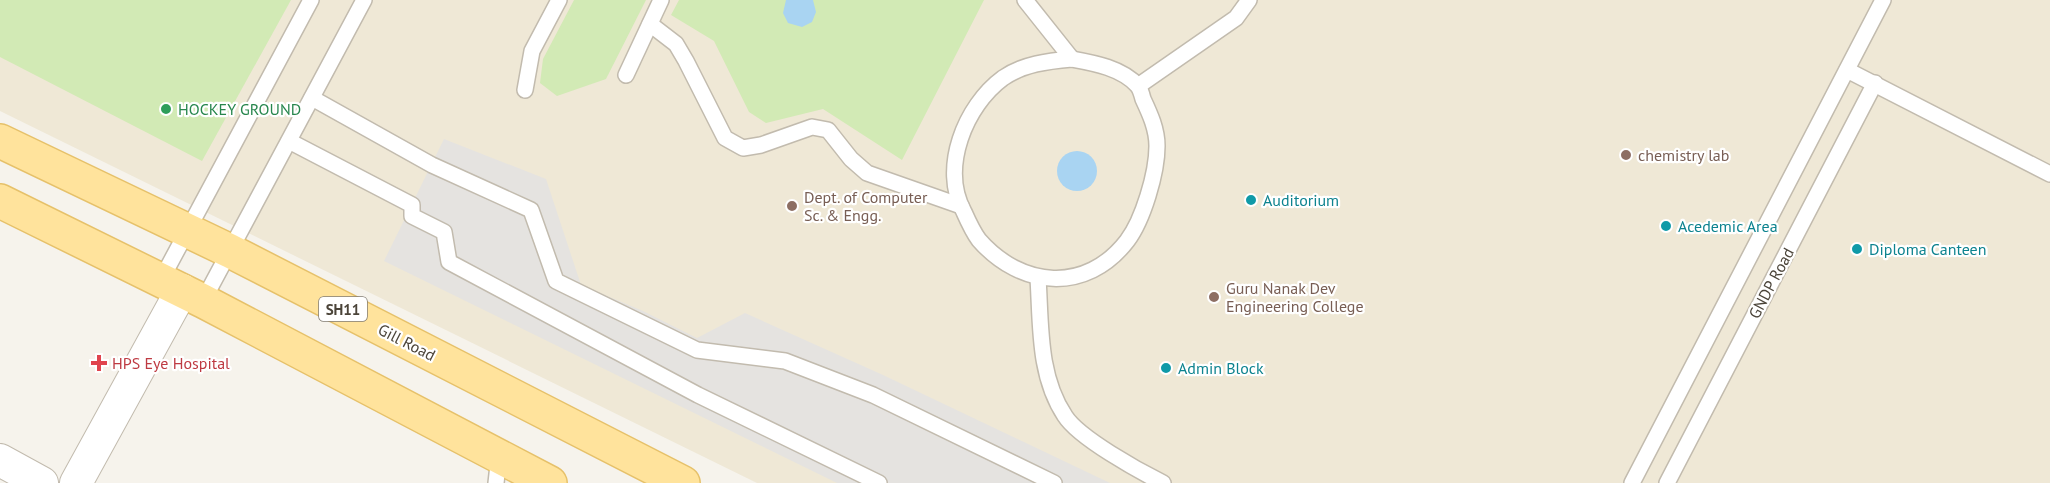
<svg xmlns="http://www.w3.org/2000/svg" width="2050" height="483" font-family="'PT Sans',sans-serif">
<rect width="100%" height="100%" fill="#f6f3ec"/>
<!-- education -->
<polygon fill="#efe8d6" points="0,0 2050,0 2050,483 757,483 0,111"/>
<!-- green -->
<g fill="#d2eab5">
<polygon points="0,0 291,0 202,161 0,57"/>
<polygon points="574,0 646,0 606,79 557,96 540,83 543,59"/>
<polygon points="679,0 984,0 902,160 823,109 766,123 749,112 714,41 671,15"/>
</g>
<!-- parking -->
<polygon fill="#e5e3e0" points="444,139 546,179 581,285 643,311 697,338 745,313 883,375 1110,483 837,483 384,261"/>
<!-- water -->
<g fill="#a9d4f2">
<polygon points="786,0 813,0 816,12 812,22 802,27 788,23 783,13"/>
<circle cx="1077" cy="171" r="20"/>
</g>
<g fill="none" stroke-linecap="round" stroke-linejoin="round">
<defs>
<g id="lane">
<polyline points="1025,0 1072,59"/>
<polyline points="650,24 676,44 686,61 725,138 743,148 761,145 812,127 828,130 851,159 867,173 961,206"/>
<path d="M 1072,59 C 1094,63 1122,68 1138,86 C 1140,89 1142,95 1143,99 C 1150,114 1157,129 1157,146 C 1157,173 1143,220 1127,241 C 1086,294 1021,288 979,240 C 973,232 968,221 964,212 C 940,168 965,106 1003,78 C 1023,64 1048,61 1072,59 Z"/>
<polyline points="1847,70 2050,174"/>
<polyline points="626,75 661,0"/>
<polyline points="1138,86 1236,18 1249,0"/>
<polyline points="525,90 532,51 559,0"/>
<polyline points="312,98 432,165 531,210 556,281 697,350 785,361 873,395 1054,483"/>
<polyline points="289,141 412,205 412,216 444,232 449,262 698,395 879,483"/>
<path d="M 1038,278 C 1041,324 1038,376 1065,416 C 1079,438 1139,471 1163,483"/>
<polyline points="161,280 311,0"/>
<polyline points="203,301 364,0"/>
<polyline points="496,483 499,456"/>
<polyline points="1632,483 1883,0"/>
<polyline points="1667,483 1875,83"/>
</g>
<g id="street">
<polyline points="0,460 42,483"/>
<polyline points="76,483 182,290"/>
</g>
<g id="primary">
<polyline points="0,141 230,251 683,483"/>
<polyline points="0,201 203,301 550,483"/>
</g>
</defs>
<!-- lane casing -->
<use href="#lane" stroke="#c2bbae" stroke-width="18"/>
<!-- street casing -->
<use href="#street" stroke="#c2bbae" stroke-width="34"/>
<!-- primary casing -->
<use href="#primary" stroke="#e6c16a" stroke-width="36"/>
<!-- lane -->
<use href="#lane" stroke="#fff" stroke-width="15"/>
<!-- street -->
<use href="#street" stroke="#fff" stroke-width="32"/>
<!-- primary -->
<use href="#primary" stroke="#ffe39c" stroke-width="33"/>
</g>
<!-- markers -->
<circle fill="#2e9e5b" stroke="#fff" stroke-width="2" cx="166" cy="109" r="6"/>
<g fill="#8d6e63" stroke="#fff" stroke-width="2">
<circle cx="1626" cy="155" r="6"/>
<circle cx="792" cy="206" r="6"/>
<circle cx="1214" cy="297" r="6"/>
</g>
<g fill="#0f9aa8" stroke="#fff" stroke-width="2">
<circle cx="1251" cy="200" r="6"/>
<circle cx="1666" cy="226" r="6"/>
<circle cx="1857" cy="249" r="6"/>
<circle cx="1166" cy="368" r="6"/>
</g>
<path fill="#e0444e" stroke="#fff" stroke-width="2" d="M96 354h6v6h6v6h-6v6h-6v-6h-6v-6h6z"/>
<g text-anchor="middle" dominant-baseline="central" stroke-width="4.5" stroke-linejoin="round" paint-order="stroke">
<!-- shield labels -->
<rect fill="#fff" stroke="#817c74" stroke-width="1.5" x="319" y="297" width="48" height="24" rx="4.5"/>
<g font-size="15" font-weight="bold" fill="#4b4439">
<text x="343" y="309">SH11</text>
</g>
<!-- leisure labels -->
<g font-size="16" fill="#27864d" stroke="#fff" text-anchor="start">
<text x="178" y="109">HOCKEY GROUND</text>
</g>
<!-- education labels -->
<g font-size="16" fill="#785e54" stroke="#fff" text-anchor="start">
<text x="1638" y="155">chemistry lab</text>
<text x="804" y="197">Dept. of Computer<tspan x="804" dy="18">Sc. &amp; Engg.</tspan></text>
<text x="1226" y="288">Guru Nanak Dev<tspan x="1226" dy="18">Engineering College</tspan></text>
</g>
<!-- culture labels -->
<g font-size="16" fill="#0d838f" stroke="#fff" text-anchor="start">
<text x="1263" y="200">Auditorium</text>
<text x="1678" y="226">Acedemic Area</text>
<text x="1869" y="249">Diploma Canteen</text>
<text x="1178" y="368">Admin Block</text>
</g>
<!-- street labels -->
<g font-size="16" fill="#4b4439" stroke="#fff">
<text transform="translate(1771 283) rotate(-62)">GNDP Road</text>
<text transform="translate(407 342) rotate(27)">Gill Road</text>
</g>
<!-- health labels -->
<g font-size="16" fill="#be3a42" stroke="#fff" text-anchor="start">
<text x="112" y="363">HPS Eye Hospital</text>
</g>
</g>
</svg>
